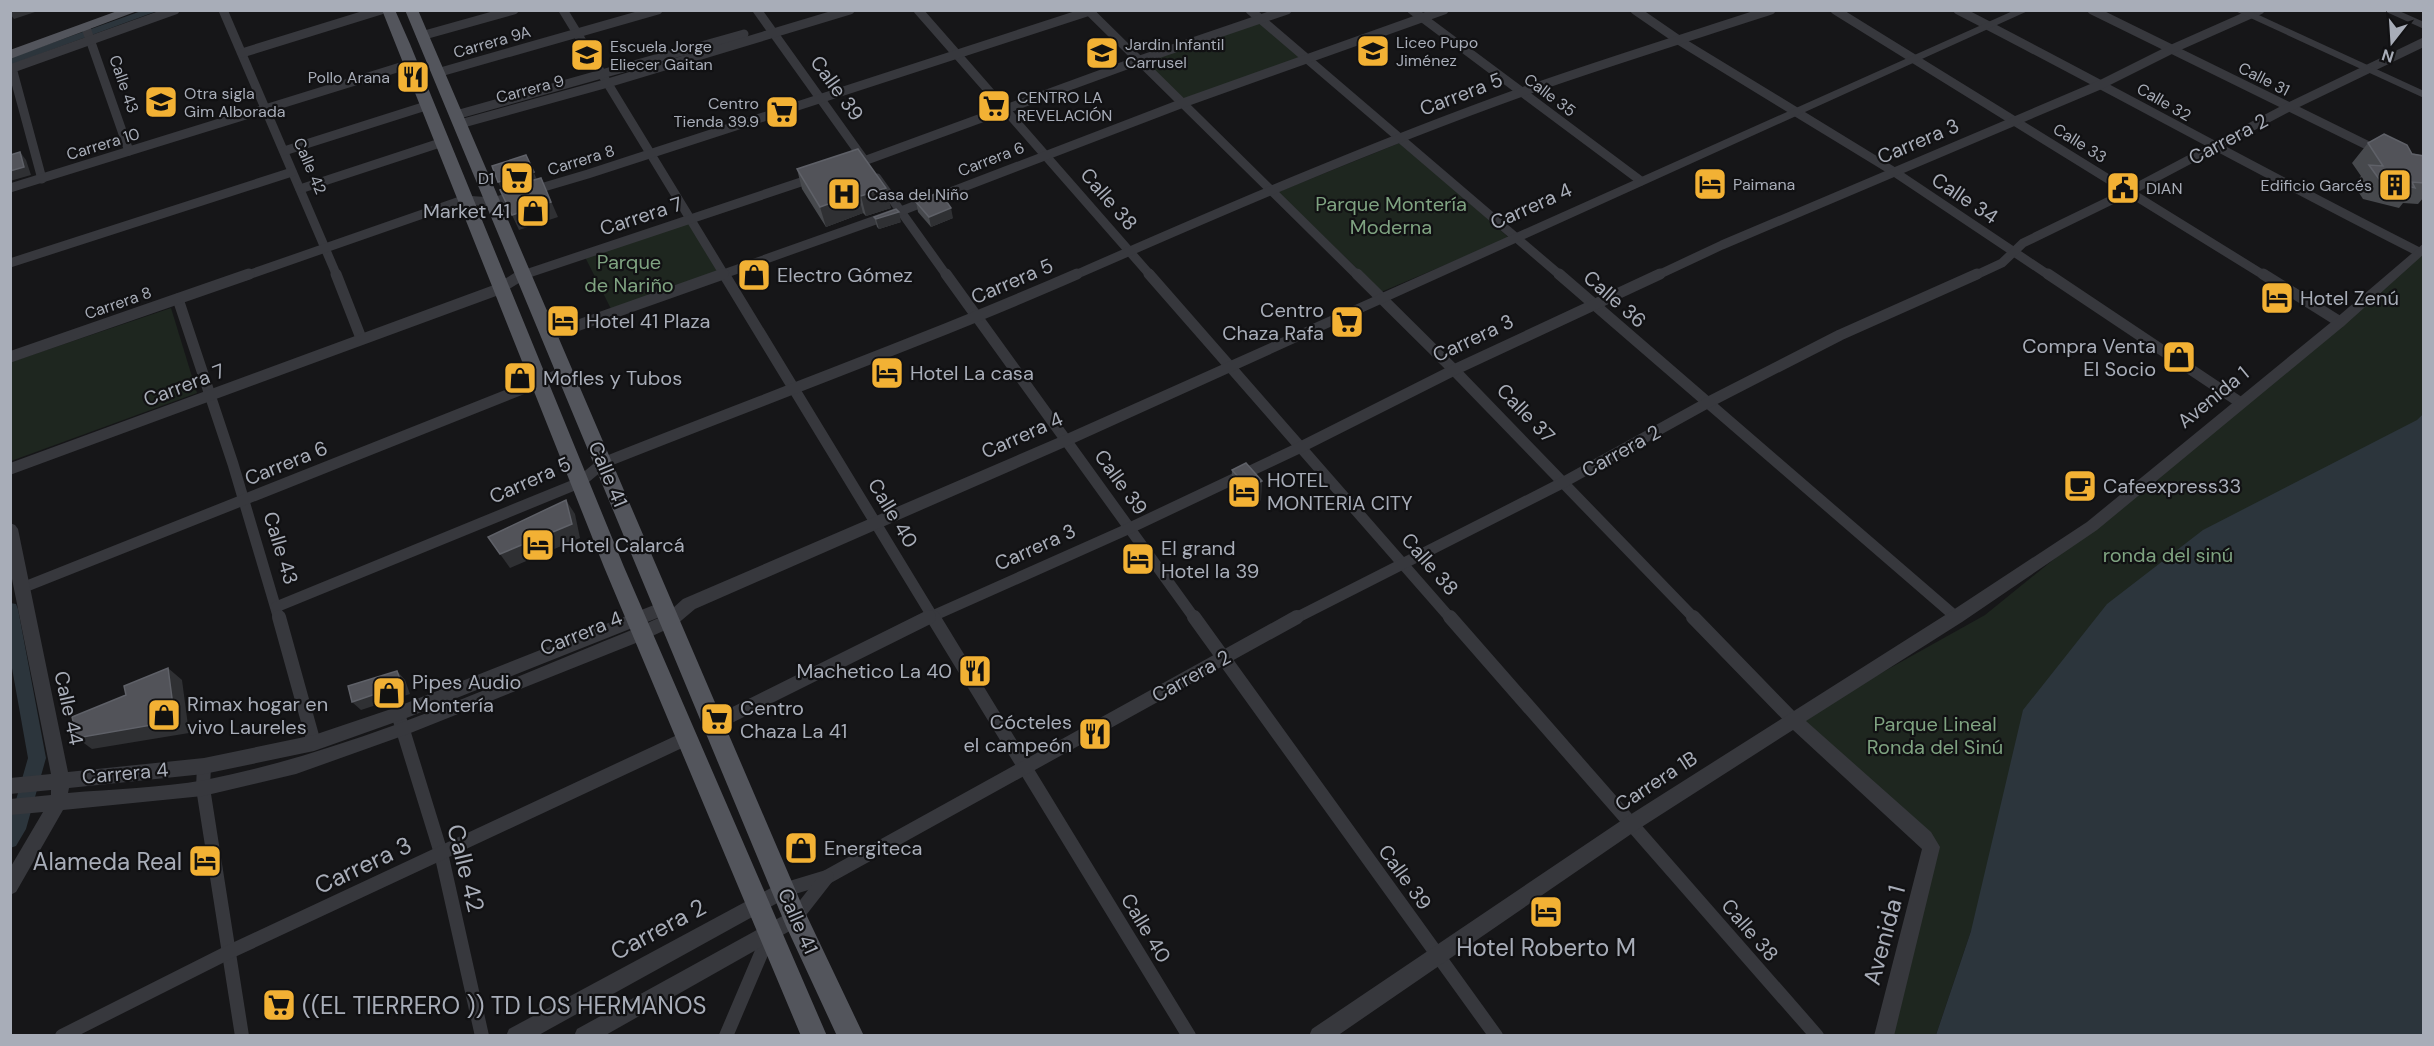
<svg xmlns="http://www.w3.org/2000/svg" width="2434" height="1046" font-family="'DM Sans',sans-serif">
<rect width="100%" height="100%" fill="#161618"/>
<!-- green -->
<g fill="#1e261f">
<polygon points="1259,22 1304,59 1185,101 1143,61"/>
<polygon points="1402,142 1509,238 1381,292 1278,192"/>
<polygon points="688,222 721,274 612,311 584,255"/>
<polygon points="2423,250 2423,414 1971,931 1936,1035 1884,1035 1936,850 1797,720 1985,615 2244,405"/>
<polygon points="171,308 197,393 11,461 11,362"/>
</g>
<!-- water -->
<polygon fill="#2c353c" points="2423,414 2423,1035 1936,1035 1971,931 2023,710 2107,604 2203,530 2417,420"/>
<g fill="none" stroke-linecap="round" stroke-linejoin="round">
<!-- canal -->
<g fill="#2c353c" fill-rule="evenodd">
<polygon points="144,10 160,10 10,65 10,58"/>
<polygon points="10,603 16,604 18,609 46,758 26,829 16,846 10,848 10,821 28,758 10,657"/>
</g>
<!-- minor-far2 -->
<g stroke="#37383d" stroke-width="9">
<polyline points="223,10 337,276"/>
<polyline points="563,10 725,276"/>
<polyline points="757,10 865,161"/>
<polyline points="918,10 1151,276"/>
<polyline points="1088,10 1358,276"/>
<polyline points="1250,10 1561,276"/>
<polyline points="1412,10 1641,181"/>
<polyline points="1635,10 1680,41 1896,173 2050,276"/>
<polyline points="1835,10 2265,276"/>
<path d="M 1958,10 C 2112,89 2264,174 2419,252"/>
<polyline points="2092,10 2379,151"/>
<polyline points="86,28 129,151"/>
<polyline points="421,36 514,10"/>
<polyline points="242,53 381,10"/>
<polyline points="12,68 42,179"/>
<polyline points="10,69 175,10"/>
<polyline points="437,73 658,10"/>
<polyline points="456,115 744,34"/>
<polyline points="460,124 608,83 850,10"/>
<polyline points="284,151 429,105"/>
<polyline points="853,165 1140,60 1287,10"/>
<polyline points="877,178 947,276"/>
<polyline points="10,188 410,64"/>
<polyline points="300,189 443,142"/>
<polyline points="10,263 292,172"/>
<polyline points="245,276 463,200 493,202 588,174 1093,10"/>
<polyline points="520,276 816,177"/>
<polyline points="718,276 901,211 1183,103 1444,10"/>
<path d="M 1073,276 C 1221,211 1369,147 1522,92 C 1604,63 1688,37 1771,10"/>
<polyline points="1656,276 1722,245 2102,84 2172,49 2260,10"/>
<polyline points="1974,276 2002,263 2023,243 2130,191 2287,108 2424,42"/>
</g>
<!-- minor-far1 -->
<g stroke="#37383d" stroke-width="11">
<polyline points="336,274 361,338"/>
<polyline points="724,274 934,619"/>
<polyline points="946,274 1195,619"/>
<polyline points="1149,274 1451,619"/>
<polyline points="1357,274 1454,370 1695,619"/>
<polyline points="1559,274 1956,617"/>
<polyline points="2048,274 2241,403"/>
<polyline points="2263,274 2340,322"/>
<polyline points="178,299 233,464 279,619"/>
<polyline points="548,336 723,274"/>
<polyline points="10,357 249,274"/>
<polyline points="10,469 499,289 523,274"/>
<polyline points="22,588 565,372"/>
<path d="M 276,607 L 579,483 L 603,463 C 761,400 921,342 1077,274"/>
<polyline points="926,619 1130,528 1301,447 1454,370 1660,274"/>
<polyline points="1294,619 1564,482 1707,403 1840,335 1977,274"/>
</g>
<!-- minor -->
<g stroke="#37383d" stroke-width="14">
<polyline points="279,617 314,743"/>
<polyline points="933,617 1189,1036"/>
<polyline points="1194,617 1496,1036"/>
<polyline points="1450,617 1817,1036"/>
<polyline points="1693,617 1793,720"/>
<polyline points="398,714 441,853 482,1036"/>
<polyline points="714,724 929,617"/>
<polyline points="204,766 203,788 242,1036"/>
<polyline points="784,890 827,877 1297,617"/>
<polyline points="795,918 827,877"/>
<polyline points="62,1036 227,953 685,739"/>
<polyline points="726,1036 769,935"/>
</g>
<!-- tertiary -->
<g fill="#37383d" fill-rule="evenodd">
<path d="M 2015,10 L 2030,10 L 1072,444 L 695,609 L 676,625 L 646,639 L 408,734 L 296,774 L 203,796 L 63,810 L 16,892 L 10,895 L 10,868 L 43,812 L 10,815 L 10,799 L 51,795 L 51,790 L 10,794 L 10,778 L 51,774 L 10,569 L 10,523 L 15,525 L 18,529 L 68,772 L 204,758 L 314,735 L 394,708 L 659,603 L 665,602 L 671,603 L 673,608 L 683,599 L 1062,436 ZM 665,615 L 634,629 C 494,685 353,751 205,780 C 160,788 113,789 68,793 L 69,788 L 204,774 L 314,751 L 404,719 Z"/>
<polygon points="2233,10 2248,10 2424,91 2424,98"/>
<polygon points="2382,10 2397,10 2424,22 2424,29"/>
<polygon points="2424,243 2424,254 2345,325 2097,530 1962,622 1806,721 1931,832 1940,847 1894,1036 1874,1036 1922,849 1793,730 1637,830 1337,1036 1309,1036 1312,1029 1625,818 1950,612 2087,522 2335,319"/>
<polygon points="784,881 790,884 793,890 790,896 537,1036 506,1036 509,1029"/>
<polygon points="795,909 802,912 804,918 802,924 604,1036 574,1036 577,1029"/>
</g>
<!-- primary -->
<g fill="#53555c" fill-rule="evenodd">
<polygon points="120,10 140,10 10,59 10,50"/>
<polygon points="382,10 395,10 410,44 624,567 827,1036 801,1036 604,567"/>
<polygon points="405,10 418,10 804,910 864,1036 837,1036 786,926"/>
</g>
</g>
<!-- wall -->
<g fill="#47494d">
<polygon points="2368,143 2424,156 2424,197 2418,204 2403,203 2399,208 2363,199 2354,185 2361,176 2352,163"/>
<polygon points="858,149 891,208 866,216 863,213 826,227 802,189 797,169"/>
<polygon points="916,202 953,218 931,227 918,212"/>
<polygon points="874,217 901,222 879,229 877,227"/>
<polygon points="1232,470 1261,500 1248,507 1231,489"/>
</g>
<!-- shaded-wall -->
<g fill="#2f3033">
<polygon points="10,10 41,10 14,19 10,14"/>
<polygon points="20,152 26,160 31,175 10,181 10,171"/>
<polygon points="526,155 538,182 503,192 498,182"/>
<polygon points="541,178 558,217 519,230 512,215"/>
<polygon points="886,188 891,208 866,216 861,196"/>
<polygon points="858,193 863,213 826,227 820,207"/>
<polygon points="951,208 953,218 931,227 929,217"/>
<polygon points="899,212 901,222 879,229 876,219"/>
<polygon points="1262,481 1261,500 1248,507 1248,488"/>
<polygon points="566,500 575,514 580,538 510,568 500,554"/>
<polygon points="168,668 182,680 189,733 92,749 77,738"/>
<polygon points="397,671 405,680 410,694 361,710 352,702"/>
</g>
<!-- building -->
<g fill="#525359" stroke="#5f6168" stroke-width="1.5">
<polygon points="2384,134 2407,145 2412,154 2424,156 2424,183 2412,182 2415,188 2379,179 2369,165 2383,166 2368,143"/>
<polygon points="858,149 886,188 861,196 858,193 820,207 797,169"/>
<polygon points="20,152 24,167 10,171 10,155"/>
<polygon points="526,155 534,172 498,182 492,166"/>
<polygon points="541,178 551,202 512,215 500,190"/>
<polygon points="940,192 951,208 929,217 916,202"/>
<polygon points="896,209 899,212 876,219 874,217"/>
<polygon points="1246,463 1262,481 1248,488 1232,470"/>
<polygon points="566,500 572,524 500,554 488,537"/>
<polygon points="168,668 175,721 77,738 72,717 126,695 124,686"/>
<polygon points="397,671 402,685 352,702 348,686"/>
</g>
<!-- icons -->
<defs>
<symbol id="school-square" viewBox="-11 -11 22 22"><rect x="-9" y="-9" width="18" height="18" rx="4" fill="#f2b134" stroke="#111113"/><path d="M0-5L7-2L0 1L-7-2ZM-4 1L0 2.5L4 1V4Q0 6-4 4Z" fill="#111"/></symbol>
<symbol id="restaurant-square" viewBox="-11 -11 22 22"><rect x="-9" y="-9" width="18" height="18" rx="4" fill="#f2b134" stroke="#111113"/><path d="M-5-6h1v4h1v-4h1v4h1v-4h1v5L-1.5 .5V6h-2V.5L-5-1ZM5-6V6H3V1.5H1.5Q1.5-4 5-6Z" fill="#111"/></symbol>
<symbol id="supermarket-square" viewBox="-11 -11 22 22"><rect x="-9" y="-9" width="18" height="18" rx="4" fill="#f2b134" stroke="#111113"/><path d="M-6-5.5h2.5l.6 2H6L4.5 2H-2.5L-4.4-4H-6ZM-1.5 3.2a1.3 1.3 0 1 0 .1 0ZM3 3.2a1.3 1.3 0 1 0 .1 0Z" fill="#111"/></symbol>
<symbol id="hotel-square" viewBox="-11 -11 22 22"><rect x="-9" y="-9" width="18" height="18" rx="4" fill="#f2b134" stroke="#111113"/><path d="M-6-4.5h1.5V1H6V5H4.5V3h-9V5H-6ZM-4 0a1.8 1.8 0 1 1 3.6 0ZM.5 0V-2.5h3Q6-2.5 6 0Z" fill="#111"/></symbol>
<symbol id="building-square" viewBox="-11 -11 22 22"><rect x="-9" y="-9" width="18" height="18" rx="4" fill="#f2b134" stroke="#111113"/><path d="M-4-6H4V6H1V3H-1V6H-4ZM-2.5-4.3h1.7v1.8h-1.7ZM.8-4.3h1.7v1.8H.8ZM-2.5-1h1.7V.8h-1.7ZM.8-1h1.7V.8H.8Z" fill="#111"/></symbol>
<symbol id="civic-square" viewBox="-11 -11 22 22"><rect x="-9" y="-9" width="18" height="18" rx="4" fill="#f2b134" stroke="#111113"/><path d="M-.6-6.5H3V-4.5H.6V-3L4-1V1h2V6H-6V1h2V-1L-.6-3ZM-1.2 2.5V6h2.4V2.5Z" fill="#111"/></symbol>
<symbol id="hospital-square" viewBox="-11 -11 22 22"><rect x="-9" y="-9" width="18" height="18" rx="4" fill="#f2b134" stroke="#111113"/><path d="M-5-5h3v3.5h4V-5h3V5h-3V1.5h-4V5h-3Z" fill="#111"/></symbol>
<symbol id="shop-square" viewBox="-11 -11 22 22"><rect x="-9" y="-9" width="18" height="18" rx="4" fill="#f2b134" stroke="#111113"/><path d="M-5-2.5h2.3a2.7 3.5 0 0 1 5.4 0H5L5.5 6h-11ZM-1.5-2.5h3a1.5 2.3 0 0 0-3 0Z" fill="#111"/></symbol>
<symbol id="cafe-square" viewBox="-11 -11 22 22"><rect x="-9" y="-9" width="18" height="18" rx="4" fill="#f2b134" stroke="#111113"/><path d="M-5.5-4.5H6V0H3Q3 3.5 0 3.5H-2.5Q-5.5 3.5-5.5 0ZM3-3.2v2h1.7v-2ZM-6 4.5H4V6H-6Z" fill="#111"/></symbol>
</defs>
<g fill-rule="evenodd">
<use href="#school-square" x="1354" y="32" width="38" height="38"/>
<use href="#school-square" x="1083" y="34" width="38" height="38"/>
<use href="#school-square" x="568" y="36" width="38" height="38"/>
<use href="#restaurant-square" x="394" y="58" width="38" height="38"/>
<use href="#school-square" x="142" y="83" width="38" height="38"/>
<use href="#supermarket-square" x="975" y="87" width="38" height="38"/>
<use href="#supermarket-square" x="763" y="93" width="38" height="38"/>
<use href="#supermarket-square" x="498" y="159" width="38" height="38"/>
<use href="#hotel-square" x="1691" y="165" width="38" height="38"/>
<use href="#building-square" x="2376" y="166" width="38" height="38"/>
<use href="#civic-square" x="2104" y="169" width="38" height="38"/>
<use href="#hospital-square" x="825" y="175" width="38" height="38"/>
<use href="#shop-square" x="514" y="192" width="38" height="38"/>
<use href="#shop-square" x="735" y="256" width="38" height="38"/>
<use href="#hotel-square" x="2258" y="279" width="38" height="38"/>
<use href="#hotel-square" x="544" y="302" width="38" height="38"/>
<use href="#supermarket-square" x="1328" y="303" width="38" height="38"/>
<use href="#shop-square" x="2160" y="338" width="38" height="38"/>
<use href="#hotel-square" x="868" y="354" width="38" height="38"/>
<use href="#shop-square" x="501" y="359" width="38" height="38"/>
<use href="#cafe-square" x="2061" y="467" width="38" height="38"/>
<use href="#hotel-square" x="1225" y="473" width="38" height="38"/>
<use href="#hotel-square" x="519" y="526" width="38" height="38"/>
<use href="#hotel-square" x="1119" y="540" width="38" height="38"/>
<use href="#restaurant-square" x="956" y="652" width="38" height="38"/>
<use href="#shop-square" x="370" y="674" width="38" height="38"/>
<use href="#shop-square" x="145" y="696" width="38" height="38"/>
<use href="#supermarket-square" x="698" y="700" width="38" height="38"/>
<use href="#restaurant-square" x="1076" y="715" width="38" height="38"/>
<use href="#shop-square" x="782" y="829" width="38" height="38"/>
<use href="#hotel-square" x="186" y="842" width="38" height="38"/>
<use href="#hotel-square" x="1527" y="893" width="38" height="38"/>
<use href="#supermarket-square" x="260" y="986" width="38" height="38"/>
</g>
<g text-anchor="middle" dominant-baseline="central" stroke-width="4.5" stroke-linejoin="round" paint-order="stroke">
<!-- far-street labels -->
<g font-size="16" fill="#a8adb8" stroke="#111113">
<text transform="translate(492 42) rotate(-16)">Carrera 9A</text>
<text transform="translate(2264 79) rotate(27)">Calle 31</text>
<text transform="translate(124 84) rotate(71)">Calle 43</text>
<text transform="translate(530 89) rotate(-15)">Carrera 9</text>
<text transform="translate(1550 95) rotate(37)">Calle 35</text>
<text transform="translate(2164 102) rotate(30)">Calle 32</text>
<text transform="translate(2080 143) rotate(32)">Calle 33</text>
<text transform="translate(103 144) rotate(-17)">Carrera 10</text>
<text transform="translate(991 159) rotate(-21)">Carrera 6</text>
<text transform="translate(581 160) rotate(-17)">Carrera 8</text>
<text transform="translate(310 166) rotate(67)">Calle 42</text>
<text transform="translate(118 303) rotate(-19)">Carrera 8</text>
</g>
<!-- far-poi labels -->
<g font-size="16" fill="#a8adb8" stroke="#111113" text-anchor="start">
<text x="1396" y="42">Liceo Pupo<tspan x="1396" dy="18">Jiménez</tspan></text>
<text x="1125" y="44">Jardin Infantil<tspan x="1125" dy="18">Carrusel</tspan></text>
<text x="610" y="46">Escuela Jorge<tspan x="610" dy="18">Eliecer Gaitan</tspan></text>
<text x="390" y="77" text-anchor="end">Pollo Arana</text>
<text x="184" y="93">Otra sigla<tspan x="184" dy="18">Gim Alborada</tspan></text>
<text x="1017" y="97">CENTRO LA<tspan x="1017" dy="18">REVELACIÓN</tspan></text>
<text x="759" y="103" text-anchor="end">Centro<tspan x="759" dy="18">Tienda 39.9</tspan></text>
<text x="494" y="178" text-anchor="end">D1</text>
<text x="1733" y="184">Paimana</text>
<text x="2372" y="185" text-anchor="end">Edificio Garcés</text>
<text x="2146" y="188">DIAN</text>
<text x="867" y="194">Casa del Niño</text>
</g>
<!-- street labels -->
<g font-size="20" fill="#a8adb8" stroke="#111113">
<text transform="translate(837 88) rotate(54)">Calle 39</text>
<text transform="translate(1461 94) rotate(-21)">Carrera 5</text>
<text transform="translate(2228 139) rotate(-28)">Carrera 2</text>
<text transform="translate(1918 141) rotate(-23)">Carrera 3</text>
<text transform="translate(1965 198) rotate(34)">Calle 34</text>
<text transform="translate(1109 199) rotate(49)">Calle 38</text>
<text transform="translate(1531 206) rotate(-24)">Carrera 4</text>
<text transform="translate(641 216) rotate(-18)">Carrera 7</text>
<text transform="translate(1012 281) rotate(-23)">Carrera 5</text>
<text transform="translate(1615 299) rotate(41)">Calle 36</text>
<text transform="translate(1473 338) rotate(-25)">Carrera 3</text>
<text transform="translate(184 385) rotate(-21)">Carrera 7</text>
<text transform="translate(2213 397) rotate(-39)">Avenida 1</text>
<text transform="translate(1526 413) rotate(46)">Calle 37</text>
<text transform="translate(1022 435) rotate(-24)">Carrera 4</text>
<text transform="translate(1621 451) rotate(-29)">Carrera 2</text>
<text transform="translate(286 463) rotate(-22)">Carrera 6</text>
<text transform="translate(608 474) rotate(67)">Calle 41</text>
<text transform="translate(530 480) rotate(-24)">Carrera 5</text>
<text transform="translate(1121 482) rotate(54)">Calle 39</text>
<text transform="translate(893 513) rotate(59)">Calle 40</text>
<text transform="translate(1035 547) rotate(-24)">Carrera 3</text>
<text transform="translate(281 548) rotate(73)">Calle 43</text>
<text transform="translate(1430 564) rotate(49)">Calle 38</text>
<text transform="translate(581 633) rotate(-22)">Carrera 4</text>
<text transform="translate(1191 676) rotate(-29)">Carrera 2</text>
<text transform="translate(69 708) rotate(78)">Calle 44</text>
<text transform="translate(125 773) rotate(-5)">Carrera 4</text>
<text transform="translate(1656 781) rotate(-33)">Carrera 1B</text>
<text transform="translate(1405 877) rotate(54)">Calle 39</text>
<text transform="translate(798 921) rotate(66)">Calle 41</text>
<text transform="translate(1146 928) rotate(59)">Calle 40</text>
<text transform="translate(1750 930) rotate(49)">Calle 38</text>
</g>
<!-- park labels -->
<g font-size="20" fill="#7fa381" stroke="#111113">
<text x="1391" y="204">Parque Montería<tspan x="1391" dy="23">Moderna</tspan></text>
<text x="629" y="262">Parque<tspan x="629" dy="23">de Nariño</tspan></text>
<text x="2168" y="555">ronda del sinú</text>
<text x="1935" y="724">Parque Lineal<tspan x="1935" dy="23">Ronda del Sinú</tspan></text>
</g>
<!-- poi labels -->
<g font-size="20" fill="#a8adb8" stroke="#111113" text-anchor="start">
<text x="510" y="211" text-anchor="end">Market 41</text>
<text x="777" y="275">Electro Gómez</text>
<text x="2300" y="298">Hotel Zenú</text>
<text x="1324" y="310" text-anchor="end">Centro<tspan x="1324" dy="23">Chaza Rafa</tspan></text>
<text x="586" y="321">Hotel 41 Plaza</text>
<text x="2156" y="346" text-anchor="end">Compra Venta<tspan x="2156" dy="23">El Socio</tspan></text>
<text x="910" y="373">Hotel La casa</text>
<text x="543" y="378">Mofles y Tubos</text>
<text x="1267" y="480">HOTEL<tspan x="1267" dy="23">MONTERIA CITY</tspan></text>
<text x="2103" y="486">Cafeexpress33</text>
<text x="561" y="545">Hotel Calarcá</text>
<text x="1161" y="548">El grand<tspan x="1161" dy="23">Hotel la 39</tspan></text>
<text x="952" y="671" text-anchor="end">Machetico La 40</text>
<text x="412" y="682">Pipes Audio<tspan x="412" dy="23">Montería</tspan></text>
<text x="187" y="704">Rimax hogar en<tspan x="187" dy="23">vivo Laureles</tspan></text>
<text x="740" y="708">Centro<tspan x="740" dy="23">Chaza La 41</tspan></text>
<text x="1072" y="722" text-anchor="end">Cócteles<tspan x="1072" dy="23">el campeón</tspan></text>
<text x="824" y="848">Energiteca</text>
</g>
<!-- near-poi labels -->
<g font-size="24" fill="#a8adb8" stroke="#111113" text-anchor="end">
<text x="182" y="861">Alameda Real</text>
<text x="1546" y="947" text-anchor="middle">Hotel Roberto M</text>
<text x="302" y="1005" text-anchor="start">((EL TIERRERO )) TD LOS HERMANOS</text>
</g>
<!-- near-street labels -->
<g font-size="24" fill="#a8adb8" stroke="#111113">
<text transform="translate(363 865) rotate(-25)">Carrera 3</text>
<text transform="translate(466 868) rotate(76)">Calle 42</text>
<text transform="translate(658 929) rotate(-28)">Carrera 2</text>
<text transform="translate(1884 935) rotate(-75)">Avenida 1</text>
</g>
</g>
<!-- border -->
<rect width="2434" height="1046" fill="none" stroke="#a8adb8" stroke-width="24"/>
<!-- north arrow -->
<g transform="translate(2392 42) rotate(197)" stroke="#111113" stroke-width="4.5" paint-order="stroke">
<path d="M0-4.5L10 22L0 15L-10 22Z" fill="#a8adb8"/>
<text y="-9" font-size="16" font-weight="bold" text-anchor="middle" fill="#a8adb8">N</text>
</g>
</svg>
